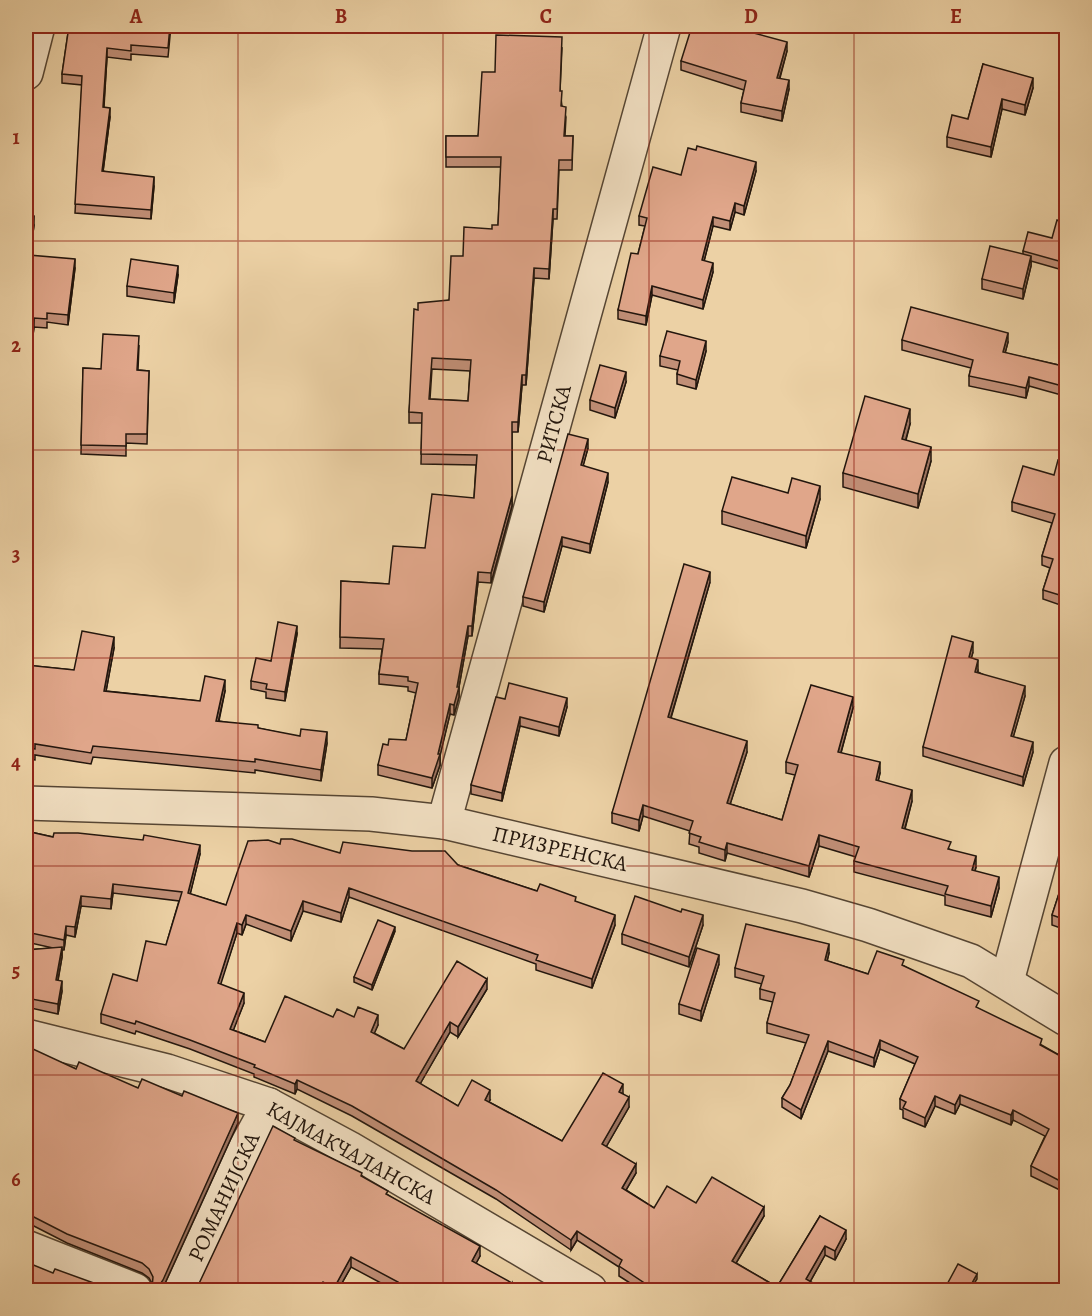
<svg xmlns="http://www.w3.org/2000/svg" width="1092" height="1316" font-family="Alegreya,serif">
<rect width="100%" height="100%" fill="#ecd1a5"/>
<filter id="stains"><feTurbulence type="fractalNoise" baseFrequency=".00333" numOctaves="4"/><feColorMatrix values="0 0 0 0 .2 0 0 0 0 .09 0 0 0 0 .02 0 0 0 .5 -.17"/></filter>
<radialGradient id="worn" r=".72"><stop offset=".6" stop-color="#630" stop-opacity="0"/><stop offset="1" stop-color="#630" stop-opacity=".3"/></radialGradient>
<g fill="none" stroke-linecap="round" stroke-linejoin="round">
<defs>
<g id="minor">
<polyline points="26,73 38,26"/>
<polyline points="26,803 371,814 444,822 802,906 868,925 971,961 1066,1019"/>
<polyline points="444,822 664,26"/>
<polyline points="1007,981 1066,763"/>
<polyline points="26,1036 167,1071 269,1105 349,1148 590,1290"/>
<polyline points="26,1247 135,1290"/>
<polyline points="181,1290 246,1147 269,1105"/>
</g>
</defs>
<!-- minor casing -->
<use href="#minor" stroke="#554533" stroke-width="36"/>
<!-- minor -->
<use href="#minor" stroke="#f3e1c4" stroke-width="33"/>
</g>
<!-- wall -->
<g fill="#c18f77" stroke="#23160d" stroke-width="1.5" fill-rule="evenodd">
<polygon points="69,26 171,26 168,57 131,54 131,60 107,57 104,107 110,117 103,171 154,186 151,219 75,213 82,85 62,83 62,74"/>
<polygon points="755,26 753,33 787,51 780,78 789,89 782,121 741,112 741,103 744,90 681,70 681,61"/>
<path d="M 562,48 L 560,91 L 562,106 L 566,117 L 565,136 L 573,136 L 572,170 L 559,170 L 557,219 L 553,219 L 549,279 L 534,278 L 526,385 L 522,385 L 518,432 L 512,432 L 512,506 L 491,583 L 478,582 L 472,636 L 468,636 L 459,687 L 459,697 L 454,715 L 450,714 L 440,754 L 440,765 L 432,788 L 378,775 L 378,765 L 388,745 L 406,740 L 416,693 L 408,691 L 408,687 L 379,684 L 379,674 L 382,649 L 340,648 L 341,581 L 389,584 L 425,548 L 474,498 L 476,465 L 421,464 L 422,423 L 409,423 L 409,412 L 418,310 L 449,300 L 463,256 L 492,229 L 498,225 L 501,167 L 446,167 L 446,136 L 478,136 L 495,72 ZM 432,369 L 470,371 L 468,401 L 430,399 Z"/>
<polygon points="983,64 1033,88 1025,115 1002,109 991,157 947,147 947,137 968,119"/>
<polygon points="756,171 744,215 735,212 730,230 713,226 704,261 713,272 703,309 652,295 646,325 618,319 618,310 638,254 645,226 639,225 639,216 681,175"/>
<polygon points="26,215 34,225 30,255 75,268 68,325 47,322 47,328 34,327 26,392"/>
<polygon points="1066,223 1066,271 1031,261 1031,266 1023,299 982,289 982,279 1023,254 1023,251 1052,238"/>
<polygon points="178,275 174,303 127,296 127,286"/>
<polygon points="902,340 1008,342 1005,353 1063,366 1066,363 1066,433 1059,431 1059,422 1065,396 1029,386 1026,398 969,386 969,376 971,368 902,350"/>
<polygon points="139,346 138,370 149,371 147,444 126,443 126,456 81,454 83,368 101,369"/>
<polygon points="706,351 696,389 677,384 677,374 678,370 660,366 660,356"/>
<polygon points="626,382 615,418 590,410 590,400"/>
<polygon points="910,424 906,440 931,461 918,508 843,487 843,473"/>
<polygon points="588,448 583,465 608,482 590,553 562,546 544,612 523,606 523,597"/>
<polygon points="1066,463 1066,607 1043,599 1043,590 1050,568 1042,565 1042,556 1052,523 1012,511 1012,502 1054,475"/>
<polygon points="788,493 820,499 806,548 722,524 722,511"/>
<polygon points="710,582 671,718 747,752 730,804 782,820 795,775 786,773 786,762 853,708 841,753 880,773 878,781 912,801 905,829 951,850 976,867 975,871 999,888 991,917 945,905 945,896 854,872 854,861 856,857 819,846 809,877 727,853 725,861 699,853 699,847 689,844 690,831 643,816 639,831 612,823 612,813"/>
<polygon points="297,634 285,701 266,698 266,692 251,689 251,681"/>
<polygon points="114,648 106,691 200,701 225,691 219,721 258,728 327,743 321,781 255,770 255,773 93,757 91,764 35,755 35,760 26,759 26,665 74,670"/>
<polygon points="973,652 971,658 978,670 978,672 1025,696 1013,737 1033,752 1023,786 923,756 923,747"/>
<polygon points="505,699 567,707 559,736 520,726 502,801 471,794 471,785"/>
<polygon points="26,831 53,837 200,854 190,894 226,905 280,844 340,853 458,865 537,891 576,902 615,925 592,988 536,970 536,964 349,897 341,922 303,911 291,941 246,924 242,935 237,933 220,984 244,1003 233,1030 265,1042 333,1017 354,1017 378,1025 374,1033 404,1049 487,989 458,1037 450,1032 420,1084 458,1106 490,1100 489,1102 562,1141 623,1094 629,1107 606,1147 636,1173 626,1190 654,1208 696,1203 764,1216 736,1263 777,1287 820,1216 846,1239 835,1260 825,1255 810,1282 825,1290 641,1290 619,1276 619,1267 577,1240 571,1250 496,1199 352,1116 297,1089 295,1094 254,1077 254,1074 190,1049 136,1031 135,1034 101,1023 101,1014 137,981 166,945 179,901 113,893 111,909 81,906 75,937 66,935 64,950 62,950 62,957 58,981 62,991 58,1014 26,1007 26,950 53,948 26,942"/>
<polygon points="1066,872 1066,930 1052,925 1052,915"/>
<polygon points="681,912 703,925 689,967 622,944 622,934"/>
<polygon points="395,931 372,990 354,982 354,977"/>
<polygon points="829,953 827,961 868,974 904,966 1066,1059 1066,1193 1031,1176 1031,1166 1045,1136 1013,1120 1011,1125 960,1104 955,1114 935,1106 925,1127 903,1118 903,1110 900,1109 900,1099 915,1064 880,1049 874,1067 828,1051 801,1119 782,1107 782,1098 790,1085 806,1043 767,1033 767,1023 773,1002 760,999 760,989 762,984 735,977 735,968"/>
<polygon points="719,964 701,1021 679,1014 679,1004"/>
<polygon points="26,1048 76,1069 138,1088 238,1123 152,1288 153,1285 149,1278 142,1273 67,1243 26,1222"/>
<polygon points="295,1141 362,1176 388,1195 480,1256 476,1263 512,1290 394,1290 351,1267 338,1290 196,1290"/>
</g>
<!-- shaded-wall -->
<g fill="#9d7461" stroke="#23160d" stroke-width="1.5">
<polygon points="753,26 755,26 750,42 750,32"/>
<polygon points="787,42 787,51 777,87 777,78"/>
<polygon points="107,48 107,57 103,116 103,107"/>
<polygon points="1033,78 1033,88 1025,115 1025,105"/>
<polygon points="789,80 789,89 782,121 782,111"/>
<polygon points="1002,99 1002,109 991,157 991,147"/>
<polygon points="110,108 110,117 102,180 102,171"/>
<polygon points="756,162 756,171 744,215 744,206"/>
<polygon points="154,177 154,186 151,219 151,210"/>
<polygon points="735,203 735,212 730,230 730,221"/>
<polygon points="553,209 553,219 549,279 549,269"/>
<polygon points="34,216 34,225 29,265 29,255"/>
<polygon points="713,217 713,226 702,269 702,260"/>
<polygon points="1031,256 1031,266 1023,299 1023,289"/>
<polygon points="75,259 75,268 68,325 68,315"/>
<polygon points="713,263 713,272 703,309 703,300"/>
<polygon points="178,266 178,275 174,303 174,293"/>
<polygon points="534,268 534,278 526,385 526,375"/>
<polygon points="652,286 652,295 646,325 646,316"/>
<polygon points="34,318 34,327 26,392 26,383"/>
<polygon points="1008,333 1008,342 1003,361 1003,352"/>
<polygon points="706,341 706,351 696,389 696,380"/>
<polygon points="626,372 626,382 615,418 615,408"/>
<polygon points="522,375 522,385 518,432 518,422"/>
<polygon points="1029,377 1029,386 1026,398 1026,388"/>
<polygon points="910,409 910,424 902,453 902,439"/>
<polygon points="588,439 588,448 581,474 581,465"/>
<polygon points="931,447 931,461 918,508 918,494"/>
<polygon points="608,473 608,482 590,553 590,544"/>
<polygon points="820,486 820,499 806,548 806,536"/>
<polygon points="512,496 512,506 491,583 491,573"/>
<polygon points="562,537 562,546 544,612 544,602"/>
<polygon points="478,572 478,582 472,636 472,626"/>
<polygon points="710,572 710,582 668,727 668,717"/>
<polygon points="297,626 297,634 285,701 285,692"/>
<polygon points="468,626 468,636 458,692 459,687 459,697 454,715 454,705 457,687"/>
<polygon points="114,637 114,648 104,702 104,691"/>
<polygon points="973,642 973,652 969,667 969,657"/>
<polygon points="978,660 978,670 975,681 975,672"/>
<polygon points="225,680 225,691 216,732 216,721"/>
<polygon points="1025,686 1025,696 1011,745 1011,736"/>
<polygon points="853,697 853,708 838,763 838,752"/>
<polygon points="567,698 567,707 559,736 559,727"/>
<polygon points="450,704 450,714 440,756 440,754 440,765 432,788 432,778"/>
<polygon points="520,717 520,726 502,801 502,793"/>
<polygon points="327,732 327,743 321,781 321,770"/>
<polygon points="747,741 747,752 727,814 727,803"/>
<polygon points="1033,742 1033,752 1023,786 1023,777"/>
<polygon points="880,762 880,773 876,791 876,780"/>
<polygon points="912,790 912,801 902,839 902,828"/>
<polygon points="643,805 643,816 639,831 639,820"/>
<polygon points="819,835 819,846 809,877 809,866"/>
<polygon points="727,843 727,853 725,861 725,850"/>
<polygon points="200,845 200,854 188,903 188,893"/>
<polygon points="976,856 976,867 972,881 972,870"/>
<polygon points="999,877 999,888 991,917 991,906"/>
<polygon points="113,884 113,893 111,909 111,899"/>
<polygon points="349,888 349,897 341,922 341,913"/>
<polygon points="81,896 81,906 75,937 75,927"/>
<polygon points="303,901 303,911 291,941 291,931"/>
<polygon points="246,915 246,924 242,935 242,925"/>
<polygon points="615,915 615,925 592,988 592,979"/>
<polygon points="703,915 703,925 689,967 689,957"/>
<polygon points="237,923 237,933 218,993 218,983"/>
<polygon points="66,926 66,935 64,950 64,940"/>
<polygon points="395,927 395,931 372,990 372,985"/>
<polygon points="829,944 829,953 825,970 825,960"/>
<polygon points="62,947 62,957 56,990 56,980"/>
<polygon points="719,955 719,964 701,1021 701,1011"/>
<polygon points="487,979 487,989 458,1037 458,1027"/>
<polygon points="62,981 62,991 58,1014 58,1004"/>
<polygon points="244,993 244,1003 230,1039 230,1029"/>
<polygon points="378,1015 378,1025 371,1041 371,1032"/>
<polygon points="450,1022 450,1032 416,1091 416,1081"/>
<polygon points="880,1040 880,1049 874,1067 874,1058"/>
<polygon points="828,1041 828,1051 801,1119 801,1110"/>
<polygon points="297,1080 297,1089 295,1094 295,1084"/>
<polygon points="623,1084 623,1094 619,1092"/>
<polygon points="490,1090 490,1100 485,1109 485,1100"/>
<polygon points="960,1095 960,1104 955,1114 955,1105"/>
<polygon points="935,1096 935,1106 925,1127 925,1118"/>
<polygon points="629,1097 629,1107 602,1154 602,1144"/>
<polygon points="1013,1110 1013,1120 1011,1125 1011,1115"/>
<polygon points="238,1113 238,1123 162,1290 156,1290"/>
<polygon points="636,1164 636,1173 622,1197 622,1188"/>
<polygon points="764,1207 764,1216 732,1270 732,1261"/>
<polygon points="846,1230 846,1239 835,1260 835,1251"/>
<polygon points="577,1231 577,1240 571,1250 571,1240"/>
<polygon points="480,1246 480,1256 472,1271 472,1261"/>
<polygon points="825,1246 825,1255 806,1289 806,1279"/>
<polygon points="351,1257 351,1267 338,1290 334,1290 334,1288"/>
<polygon points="977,1274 977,1279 970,1290 968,1290"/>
<polygon points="323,1282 323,1290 319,1290"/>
<polygon points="512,1283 512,1290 508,1290"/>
</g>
<!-- building -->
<g fill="#e0a68a" stroke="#23160d" stroke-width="1.5" fill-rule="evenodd">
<polygon points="69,26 170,26 168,48 131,45 131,51 107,48 103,107 110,108 102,171 154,177 151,210 75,204 82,76 62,74"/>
<polygon points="692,26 753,26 750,32 787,42 777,78 789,80 782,111 741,103 746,81 681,61"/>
<path d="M 496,35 L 562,37 L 560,91 L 562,91 L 561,106 L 566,107 L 564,136 L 573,136 L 572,160 L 559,160 L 557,209 L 553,209 L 549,269 L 534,268 L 526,375 L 522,375 L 518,422 L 512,422 L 512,496 L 491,573 L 478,572 L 472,626 L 468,626 L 457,687 L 459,687 L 454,705 L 450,704 L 438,754 L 440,754 L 432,778 L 378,765 L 383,744 L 388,745 L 389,739 L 406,740 L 418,683 L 408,681 L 408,677 L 379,674 L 384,639 L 340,637 L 341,581 L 389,584 L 393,546 L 425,548 L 432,494 L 474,498 L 477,455 L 421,454 L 422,413 L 409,412 L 414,309 L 418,310 L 418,303 L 449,300 L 451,256 L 463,256 L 464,227 L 492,229 L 492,225 L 498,225 L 501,157 L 446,157 L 446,136 L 478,136 L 482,72 L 495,72 ZM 432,358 L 471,360 L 468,401 L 429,399 Z"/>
<polygon points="983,64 1033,78 1025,105 1002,99 991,147 947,137 952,115 968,119"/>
<polygon points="697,146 756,162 744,206 735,203 730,221 713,217 702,260 713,263 703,300 652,286 646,316 618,310 631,253 638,254 647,218 639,216 653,167 681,175 688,148 696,150"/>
<polygon points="26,215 34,216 29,255 75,259 68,315 47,313 47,319 34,318 26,383"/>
<polygon points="1057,220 1066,223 1066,263 1023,251 1028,232 1052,238"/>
<polygon points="990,246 1031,256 1023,289 982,279"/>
<polygon points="131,259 178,266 174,293 127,286"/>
<polygon points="911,307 1008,333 1003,352 1063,366 1064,362 1066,363 1066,387 1029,377 1026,388 969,376 973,360 902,340"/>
<polygon points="667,331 706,341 696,380 677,374 680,361 660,356"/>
<polygon points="103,334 139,336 137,370 149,371 147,434 126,434 126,446 81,445 83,368 101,369"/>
<polygon points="600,365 626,372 615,408 590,400"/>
<polygon points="1066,391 1066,423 1059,422"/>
<polygon points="865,396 910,409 902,439 931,447 918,494 843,473"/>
<polygon points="568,434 588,439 581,465 608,473 590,544 562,537 544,602 523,597"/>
<polygon points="1058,460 1066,463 1066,597 1043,590 1053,559 1042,556 1055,514 1012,502 1023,466 1054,475"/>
<polygon points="732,477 788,493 792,478 820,486 806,536 722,511"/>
<polygon points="684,564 710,572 668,717 747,741 727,803 782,820 798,765 786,762 811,685 853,697 838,752 880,762 876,780 912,790 902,828 951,842 948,849 976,856 972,870 999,877 991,906 945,894 948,886 854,861 859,847 819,835 809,866 727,843 725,850 699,842 701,837 689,833 693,821 643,805 639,820 612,813"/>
<polygon points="278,622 297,626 285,692 266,689 267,684 251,681 256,658 271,661"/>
<polygon points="82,631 114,637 104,691 200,701 205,676 225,680 216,721 258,725 258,728 300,736 301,729 327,732 321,770 255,759 255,762 93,746 91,753 35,744 35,749 26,748 26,665 74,670"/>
<polygon points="952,636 973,642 969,657 978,660 975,672 1025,686 1011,736 1033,742 1023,777 923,747"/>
<polygon points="509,683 567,698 559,727 520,717 502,793 471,785 496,697 505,699"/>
<polygon points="26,831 53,837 54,833 78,833 143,840 144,835 200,845 188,893 226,905 248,841 268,840 280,844 281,839 292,839 340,853 343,842 412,851 445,851 458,865 537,891 540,884 576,897 575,901 615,915 592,979 536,960 538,955 349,888 341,913 303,901 291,931 246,915 242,925 237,923 218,983 244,993 230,1029 265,1042 285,996 333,1017 337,1009 354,1017 358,1007 378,1015 371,1032 404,1049 457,961 487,979 458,1027 450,1022 416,1081 458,1106 472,1080 490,1090 485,1100 562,1141 603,1073 623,1084 619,1092 629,1097 602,1144 636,1164 622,1188 654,1208 667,1186 696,1203 712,1177 764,1207 732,1261 777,1287 820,1216 846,1230 835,1251 825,1246 806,1279 825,1290 655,1290 619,1266 622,1260 577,1231 571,1240 496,1190 352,1106 297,1080 295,1084 254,1067 255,1065 190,1040 136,1021 135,1024 101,1014 113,974 137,981 146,941 166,945 182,892 113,884 111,899 81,896 75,927 66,926 64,940 26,932"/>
<polygon points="1066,872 1066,920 1052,915"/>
<polygon points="635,896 681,912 682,909 703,915 689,957 622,934"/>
<polygon points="378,920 395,927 372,985 354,977"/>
<polygon points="746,924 829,944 825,960 868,974 877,951 904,960 902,965 979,1001 976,1007 1042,1039 1040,1045 1066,1059 1066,1184 1031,1166 1049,1129 1013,1110 1011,1115 960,1095 955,1105 935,1096 925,1118 903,1108 906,1102 900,1099 918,1057 880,1040 874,1058 828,1041 801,1110 782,1098 790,1085 809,1035 767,1023 775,993 760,989 764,976 735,968"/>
<polygon points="62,947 56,980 62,981 58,1004 26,998 26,950"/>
<polygon points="697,948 719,955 701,1011 679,1004"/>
<polygon points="26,1048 33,1049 76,1069 79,1062 138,1088 142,1079 182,1096 184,1091 238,1113 163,1280 156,1290 150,1290 152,1288 153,1277 149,1269 142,1263 67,1234 26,1213"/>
<polygon points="273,1126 295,1138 294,1140 362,1173 361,1176 388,1191 386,1194 480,1246 472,1261 512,1283 508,1290 398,1290 394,1288 398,1282 351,1257 334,1288 323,1282 319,1290 306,1283 302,1290 196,1290"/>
<polygon points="26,1262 53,1273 55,1269 113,1290 26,1290"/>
<polygon points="958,1264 977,1274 968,1290 944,1290"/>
</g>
<!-- grid -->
<path fill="none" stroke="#8f2418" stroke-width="1.5" stroke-opacity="0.55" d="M 238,26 L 238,1290M 443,26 L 443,1290M 649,26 L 649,1290M 854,26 L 854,1290M 26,241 L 1066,241M 26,450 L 1066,450M 26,658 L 1066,658M 26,866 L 1066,866M 26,1075 L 1066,1075"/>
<g text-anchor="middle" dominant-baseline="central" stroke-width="4.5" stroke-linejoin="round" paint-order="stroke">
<!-- street labels -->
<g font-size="22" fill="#23160d" stroke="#f3e1c4">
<text transform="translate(554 424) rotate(-75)">РИТСКА</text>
<text transform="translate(560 849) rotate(13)">ПРИЗРЕНСКА</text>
<text transform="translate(351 1153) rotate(29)">КАЈМАКЧАЛАНСКА</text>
<text transform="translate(224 1197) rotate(-65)">РОМАНИЈСКА</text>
</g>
</g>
<!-- margin -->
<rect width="1092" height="1316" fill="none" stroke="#ecd1a5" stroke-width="66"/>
<rect x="33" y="33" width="1026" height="1250" fill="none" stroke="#8f2418" stroke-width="2"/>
<g font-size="20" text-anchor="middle" font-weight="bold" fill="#8f2418">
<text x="136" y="23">A</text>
<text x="341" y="23">B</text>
<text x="546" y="23">C</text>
<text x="751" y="23">D</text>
<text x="956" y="23">E</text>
<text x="16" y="144">1</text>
<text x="16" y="352">2</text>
<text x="16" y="561">3</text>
<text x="16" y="769">4</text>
<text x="16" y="977">5</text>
<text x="16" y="1186">6</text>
</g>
<rect width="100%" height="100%" filter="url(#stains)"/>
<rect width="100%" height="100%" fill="url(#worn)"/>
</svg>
